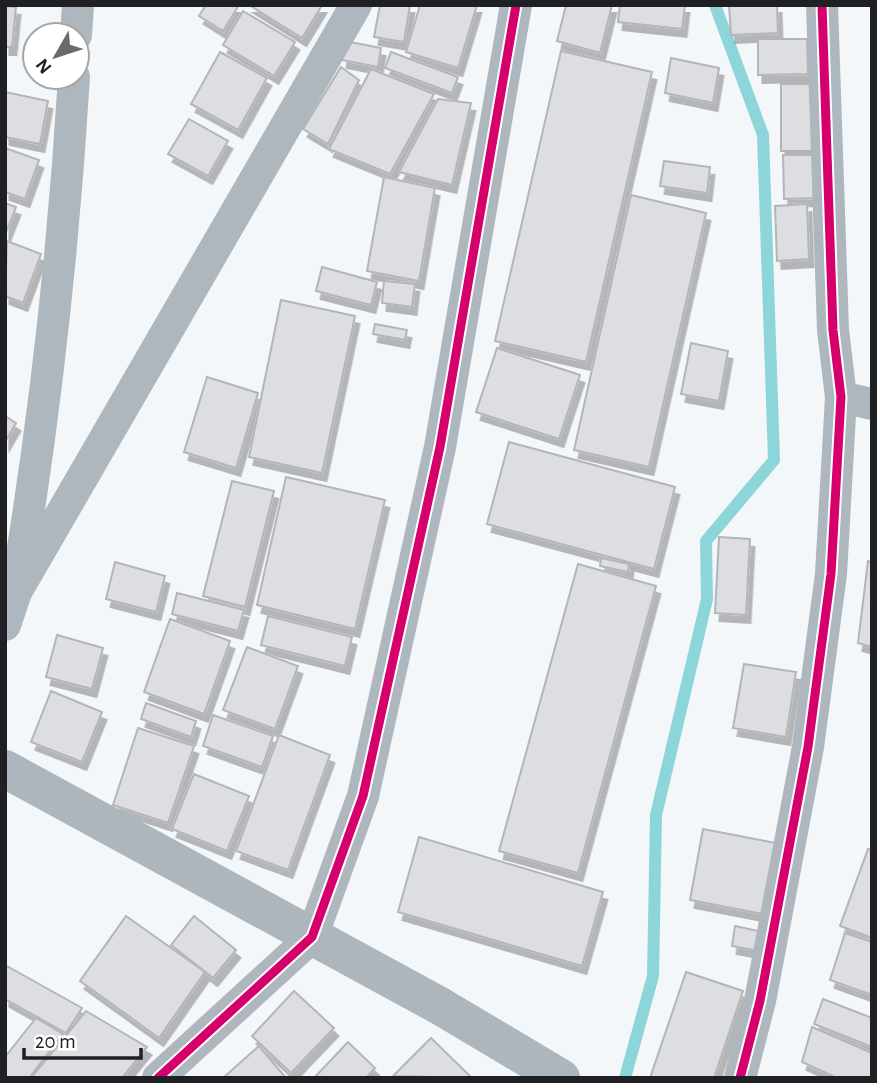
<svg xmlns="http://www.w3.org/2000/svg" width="877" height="1083" font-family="'Alegreya Sans',sans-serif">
<defs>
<filter id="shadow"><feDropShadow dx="4.5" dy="8" stdDeviation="0" flood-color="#0004"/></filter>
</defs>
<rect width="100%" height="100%" fill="#f4f7fa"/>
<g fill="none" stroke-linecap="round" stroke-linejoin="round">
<!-- stream -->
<polyline stroke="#8cd6da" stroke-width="12" points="625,1078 653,976 656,815 707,599 706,541 774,460 763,135 715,5"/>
</g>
<!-- building -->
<g fill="#dddee2" stroke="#b4b5b8" stroke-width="2" filter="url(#shadow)">
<polygon points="206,5 239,5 223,31 199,16"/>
<polygon points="249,5 322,5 302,38"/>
<polygon points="380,5 410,5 404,42 374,37"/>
<polygon points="420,5 477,5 458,68 406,52"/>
<polygon points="566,5 612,5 600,53 557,41"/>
<polygon points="620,5 685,5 682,29 618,22"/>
<polygon points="729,5 777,5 778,33 731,35"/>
<polygon points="5,6 16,7 12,47 5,47"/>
<polygon points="243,11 295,42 274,76 223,45"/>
<polygon points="758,39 807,39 808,74 758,75"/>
<polygon points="345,41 381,48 378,67 342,60"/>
<polygon points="561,51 652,72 586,362 495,341"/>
<polygon points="220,52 267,78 238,130 191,104"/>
<polygon points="391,52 458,77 452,93 385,68"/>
<polygon points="671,58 719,68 713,103 665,93"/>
<polygon points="341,67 359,80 328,144 303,129"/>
<polygon points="371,69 434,94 390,174 329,149"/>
<rect x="781" y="84" width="35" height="67"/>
<polygon points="5,92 48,101 40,144 5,137"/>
<polygon points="438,99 471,103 452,185 399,172"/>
<polygon points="189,119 228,141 208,176 168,154"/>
<polygon points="5,148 39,160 25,199 5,192"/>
<polygon points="783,155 813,155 814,198 784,199"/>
<polygon points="664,161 710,167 707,193 660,186"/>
<polygon points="384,177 435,188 419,281 367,271"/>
<polygon points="631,195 706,213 649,467 574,450"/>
<polygon points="5,203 16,207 5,235"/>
<polygon points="807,204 809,259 777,261 775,206"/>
<polygon points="7,241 41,254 23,303 5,296"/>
<polygon points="322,267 377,282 371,305 316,291"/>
<polygon points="384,281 415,284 412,307 382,303"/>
<polygon points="281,300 355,316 322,473 249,457"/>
<polygon points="375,324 407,330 405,340 373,334"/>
<polygon points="691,343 728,351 719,401 681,394"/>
<polygon points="497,348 580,375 559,439 476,412"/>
<polygon points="207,377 258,393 236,468 184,452"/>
<polygon points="5,416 16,423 5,442"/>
<polygon points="509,442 675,487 654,569 487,524"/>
<polygon points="286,477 385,500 355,629 257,605"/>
<polygon points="232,481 274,491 245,607 203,596"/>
<polygon points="719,537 750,539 746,615 715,613"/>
<polygon points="601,558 629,564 628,572 600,566"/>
<polygon points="868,561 872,563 872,647 858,643"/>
<polygon points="115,562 165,576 156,612 106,599"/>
<polygon points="578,564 656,586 578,873 499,851"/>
<polygon points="177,593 244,610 238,631 172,614"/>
<polygon points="268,616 352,637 345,666 261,645"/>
<polygon points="170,619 230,641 204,714 144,692"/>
<polygon points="57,635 103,648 92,689 46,677"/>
<polygon points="247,647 298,666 275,729 223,710"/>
<polygon points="744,664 796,672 786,737 733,728"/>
<polygon points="51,691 102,712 82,762 31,742"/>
<polygon points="146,703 196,721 191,737 141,719"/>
<polygon points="213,715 273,736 262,767 203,746"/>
<polygon points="138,728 194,746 168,823 113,805"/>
<polygon points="279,735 330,755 288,870 236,851"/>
<polygon points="194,774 249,796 227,851 172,829"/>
<polygon points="703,829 776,843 763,914 690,900"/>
<polygon points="419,837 603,892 582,966 398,912"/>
<polygon points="868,849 872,850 872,938 840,926"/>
<polygon points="126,916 205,972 159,1038 80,981"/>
<polygon points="194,916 236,950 213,978 171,945"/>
<polygon points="735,926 763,932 759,951 732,946"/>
<polygon points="845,933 872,942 872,995 830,980"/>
<polygon points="5,965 82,1008 66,1033 5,999"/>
<polygon points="686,972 743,991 714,1078 650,1078"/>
<polygon points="294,991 334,1028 291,1073 252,1036"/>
<polygon points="823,999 872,1018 872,1047 814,1024"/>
<polygon points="86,1011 147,1047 122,1078 31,1078"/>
<polygon points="36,1018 63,1034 29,1078 5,1078 5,1057"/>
<polygon points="812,1027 872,1053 872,1078 837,1078 802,1062"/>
<polygon points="431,1038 472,1078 393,1076"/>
<polygon points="348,1042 375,1068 366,1078 314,1078"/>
<polygon points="259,1046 286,1078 223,1078"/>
</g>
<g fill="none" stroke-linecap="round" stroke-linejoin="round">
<!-- street -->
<g stroke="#adb7bd" stroke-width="32">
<polyline points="76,35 78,5"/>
<polyline points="841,397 872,404"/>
<path d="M 19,573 C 46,408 64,244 74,77"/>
<polyline points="5,625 16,592 356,5"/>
<polyline points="158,1078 312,937 363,796 440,447 516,5"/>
<polyline points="740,1078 760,1001 808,747 831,574 841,397 833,330 822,5"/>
</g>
<!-- secondary -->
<polyline stroke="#acb6bc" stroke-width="38" points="5,769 440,1006 561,1078"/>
<defs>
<g id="cycleway">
<polyline points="158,1078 312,937 363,796 440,447 516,5"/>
<polyline points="740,1078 760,1001 808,747 831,574 841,397 833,330 822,5"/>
</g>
</defs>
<!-- cycleway casing -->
<use href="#cycleway" stroke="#fff" stroke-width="13"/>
<!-- cycleway -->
<use href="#cycleway" stroke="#d6006c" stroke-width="9"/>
</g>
<!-- border -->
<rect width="877" height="1083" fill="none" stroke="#1e2024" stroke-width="14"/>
<!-- north arrow -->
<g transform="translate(56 56) rotate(231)"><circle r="33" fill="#ffffff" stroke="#a5a6a7" stroke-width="2"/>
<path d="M0-5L12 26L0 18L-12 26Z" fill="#696b6f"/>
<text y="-10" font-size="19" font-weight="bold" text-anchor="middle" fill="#1e2024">N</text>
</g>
<!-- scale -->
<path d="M24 1048v10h117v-10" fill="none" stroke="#1e2024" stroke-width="3.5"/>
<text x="35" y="1048" font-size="21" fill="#1e2024" stroke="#ffffff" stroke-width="5" paint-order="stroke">20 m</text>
</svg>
